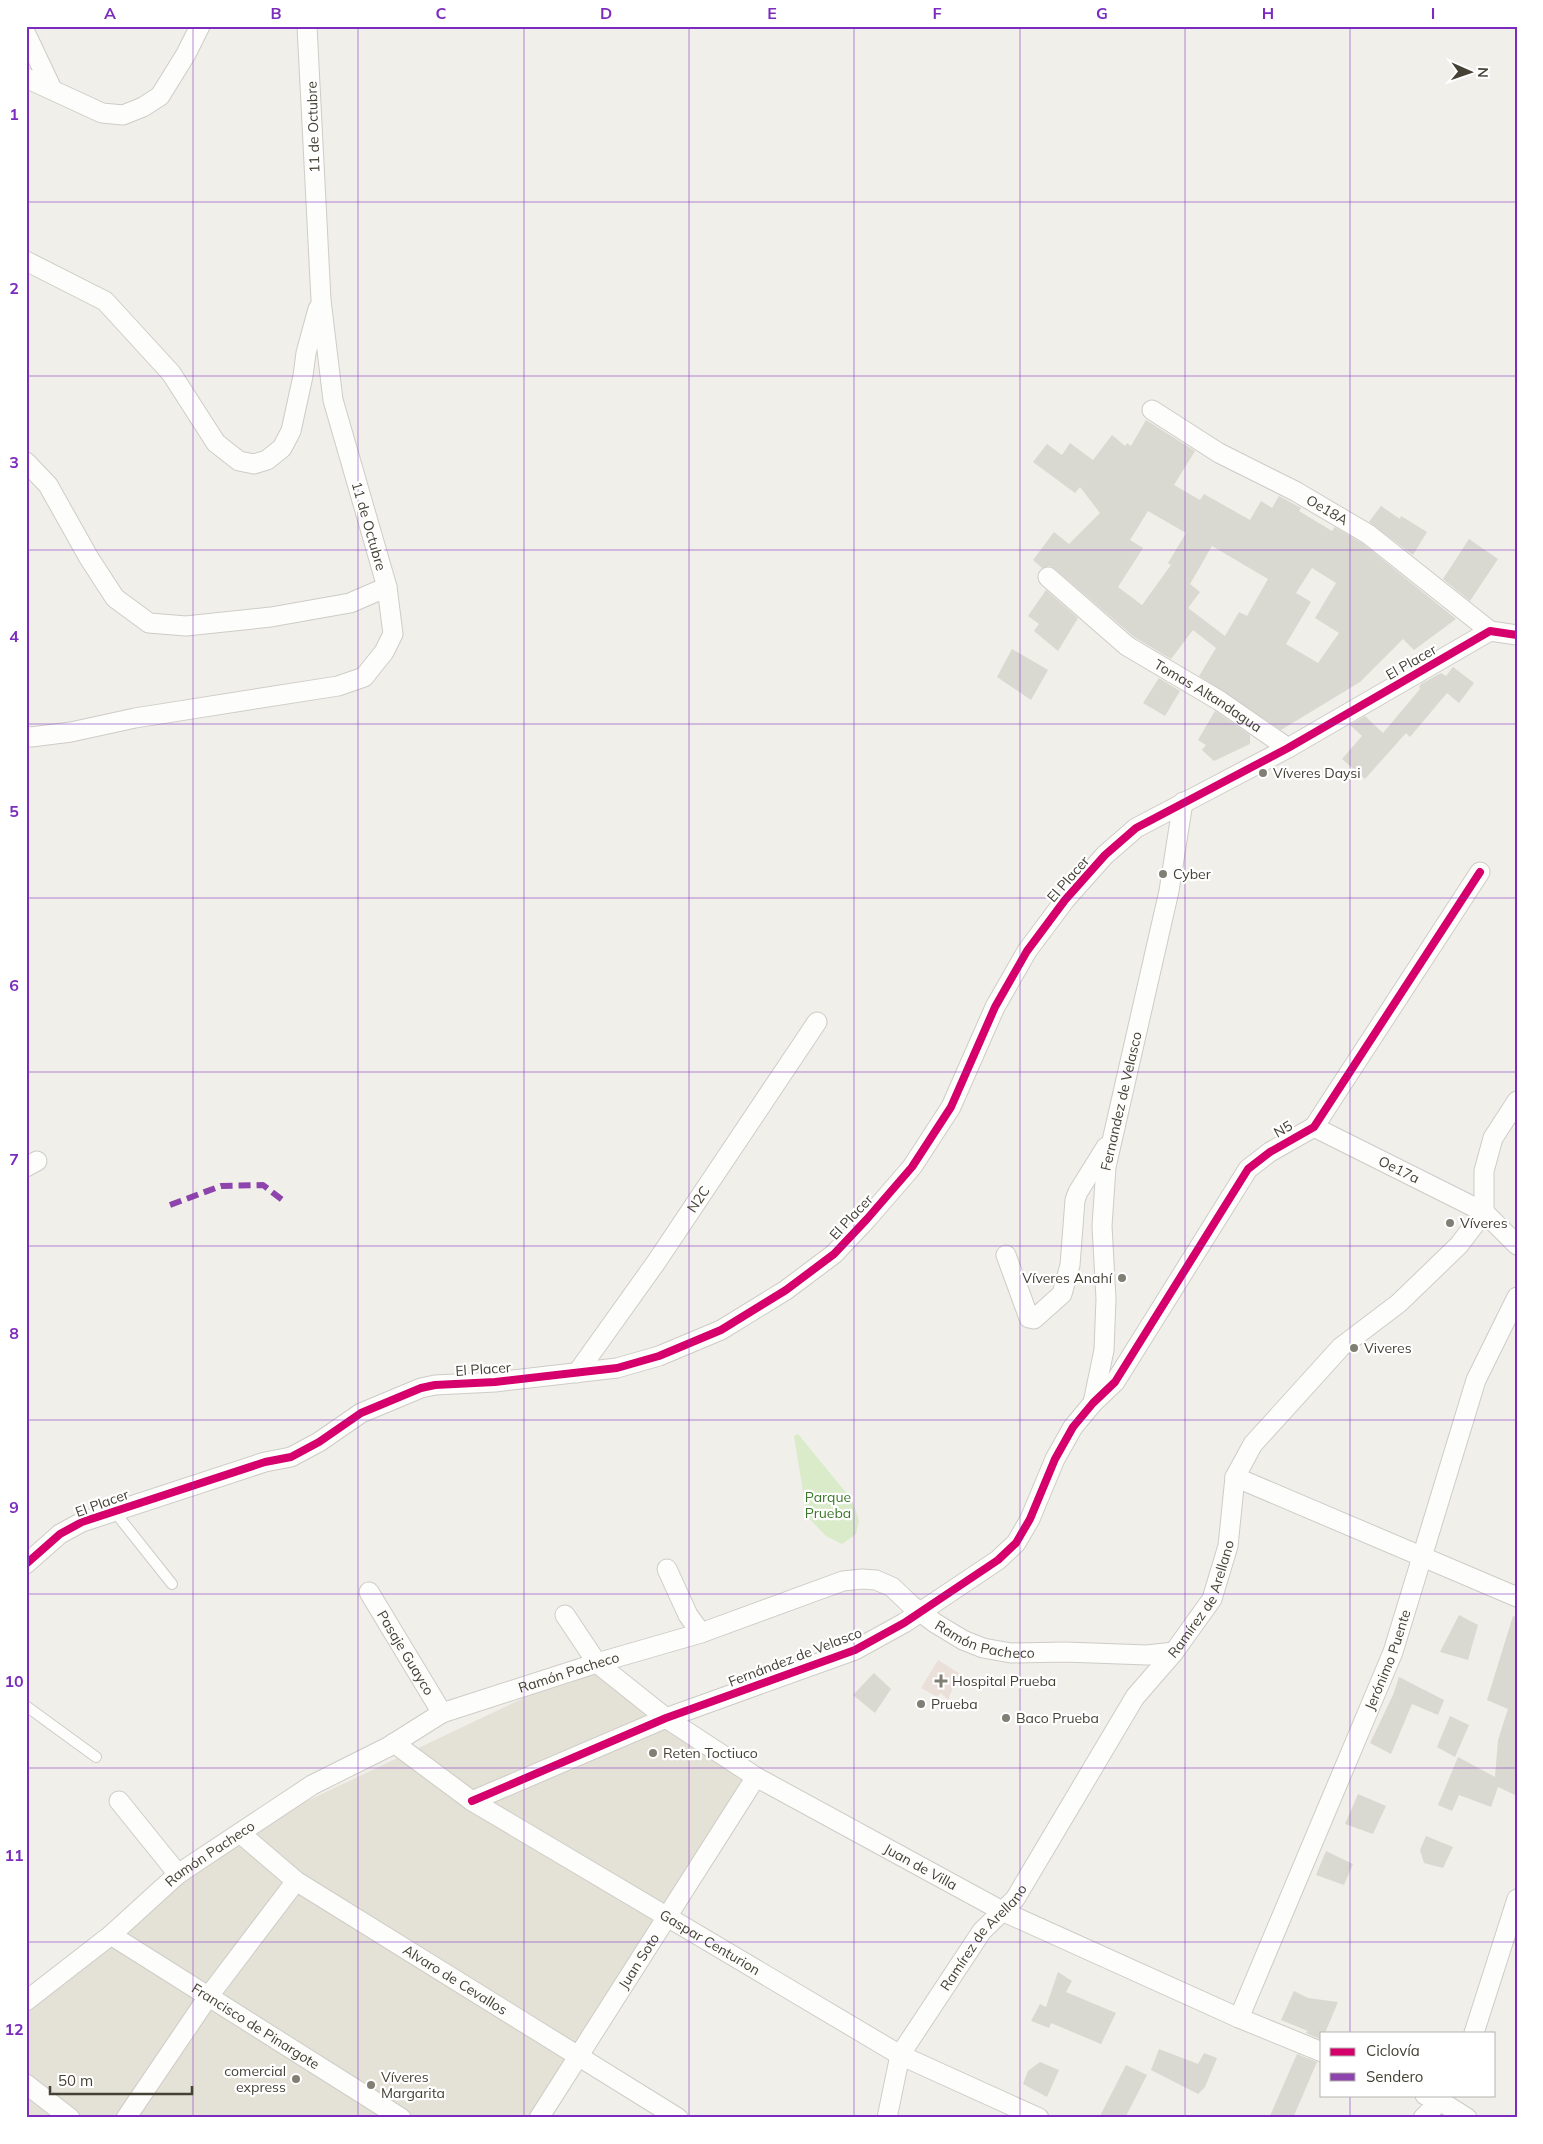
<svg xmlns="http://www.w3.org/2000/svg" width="1543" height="2144" font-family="Mulish,sans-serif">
<rect width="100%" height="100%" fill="#f0efe9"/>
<!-- residential -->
<polygon fill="#e4e1d6" points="597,1663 756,1777 534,2118 26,2118 26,2000 240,1833"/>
<!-- medical -->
<polygon fill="#ebe0d9" points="938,1660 959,1673 948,1700 941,1693 937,1697 921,1688"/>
<!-- green -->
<polygon fill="#d9ebc9" points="798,1434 852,1500 859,1521 856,1534 842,1544 826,1536 807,1516 794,1436"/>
<!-- building -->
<g fill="#d9d8d1" fill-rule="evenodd">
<path d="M 1146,420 L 1195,451 L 1174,485 L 1200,500 L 1204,494 L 1250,520 L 1261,501 L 1272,508 L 1279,496 L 1301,508 L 1299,511 L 1332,531 L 1335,527 L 1362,543 L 1456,619 L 1414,650 L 1403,639 L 1360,682 L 1281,730 L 1199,676 L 1216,648 L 1193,630 L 1171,659 L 1134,637 L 1055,569 L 1050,566 L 1042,568 L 1033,560 L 1054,532 L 1069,544 L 1100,513 L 1080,487 L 1075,493 L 1033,462 L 1047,444 L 1062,455 L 1070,443 L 1093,460 L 1112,435 L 1125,446 L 1127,443 L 1131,446 ZM 1148,511 L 1186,533 L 1168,563 L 1171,565 L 1142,605 L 1118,587 L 1143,548 L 1130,540 ZM 1212,546 L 1268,579 L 1247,616 L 1239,612 L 1225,636 L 1188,608 L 1200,592 L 1190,584 ZM 1312,568 L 1336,583 L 1315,618 L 1339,633 L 1318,663 L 1286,644 L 1311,602 L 1296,593 Z"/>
<polygon points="1381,506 1400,519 1401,516 1427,532 1413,555 1369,522"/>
<polygon points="1469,539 1498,559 1470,601 1443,579"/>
<polygon points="1046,590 1078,618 1058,651 1034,631 1039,624 1028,616"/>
<polygon points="1012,649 1048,670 1031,700 997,677"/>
<polygon points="1453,667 1474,683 1459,703 1447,693 1410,737 1406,733 1365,779 1342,759 1362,736 1350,725 1365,716 1383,733 1420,689 1419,687 1421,684 1441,673 1446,676"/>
<polygon points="1159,678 1180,691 1165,716 1143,703"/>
<polygon points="1215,711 1250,735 1250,744 1214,761 1202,750 1206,745 1198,740"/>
<polygon points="1459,1615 1478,1625 1468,1660 1440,1652"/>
<polygon points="1513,1616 1517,1617 1517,1796 1498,1787 1491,1807 1459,1795 1452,1811 1438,1805 1458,1757 1495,1777 1498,1740 1508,1709 1487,1700"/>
<polygon points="874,1673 891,1689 875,1713 853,1695"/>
<polygon points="1399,1677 1444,1700 1438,1715 1412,1704 1391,1754 1370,1743 1393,1695"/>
<polygon points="1450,1716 1469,1725 1455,1757 1437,1747"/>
<polygon points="1358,1794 1386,1806 1373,1834 1345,1824"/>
<polygon points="1426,1836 1453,1847 1443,1868 1424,1863 1420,1850"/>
<polygon points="1326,1851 1353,1864 1344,1885 1316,1875"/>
<polygon points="1058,1972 1072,1981 1066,1992 1116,2013 1101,2044 1051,2023 1049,2028 1031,2021 1040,2004 1046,2007"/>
<polygon points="1294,1991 1308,1998 1338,2002 1325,2033 1322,2033 1322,2040 1306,2033 1308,2031 1281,2020"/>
<polygon points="1159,2049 1198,2064 1204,2053 1217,2058 1205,2087 1198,2094 1151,2070"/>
<polygon points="1297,2054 1317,2062 1293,2118 1269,2118"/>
<polygon points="1040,2062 1059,2070 1047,2097 1023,2084 1028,2071"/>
<polygon points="1126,2065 1147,2075 1125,2118 1099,2118"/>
</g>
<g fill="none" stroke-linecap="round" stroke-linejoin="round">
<defs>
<g id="lane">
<polyline points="114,1511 172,1584"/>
<polyline points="26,1706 96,1757"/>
</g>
<g id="street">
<polyline points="26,34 52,89"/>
<polyline points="26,78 102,113 123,115 143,107 160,96 186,54 200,26"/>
<polyline points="26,261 105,301 171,373 216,443 239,461 254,464 267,460 282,448 291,431 303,376 306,353 318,309"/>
<path id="s1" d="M 1152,410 L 1219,453 L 1295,491 L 1368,534 L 1490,631"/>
<polyline points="26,462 48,485 89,558 115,598 149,623 186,626 271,617 350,603 387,587"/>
<path id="s2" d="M 1048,577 L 1127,646 L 1220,701 L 1288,748"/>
<polyline points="26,736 31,737 71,732 135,718 338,686 364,677 384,652 393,634 387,587 333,400 321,300 307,26"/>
<path id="s3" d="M 1314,1127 L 1484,1212 L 1517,1245"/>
<polyline points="26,1167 37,1161"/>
<polyline points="1006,1255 1029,1318 1034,1319 1062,1294 1070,1265 1075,1200 1078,1192 1106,1147"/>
<path id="s4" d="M 577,1373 L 657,1261 L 817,1022"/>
<path id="s5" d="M 1093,1403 L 1104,1350 L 1106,1299 L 1102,1226 L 1106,1167 L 1169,891 L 1183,802"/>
<polyline points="1235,1477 1517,1597"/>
<polyline points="26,1564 60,1534 82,1522 265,1462 291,1457 319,1442 361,1413 421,1388 435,1385 495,1382 617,1368 659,1356 721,1330 786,1290 834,1254 867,1219 912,1167 951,1107 995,1007 1027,951 1065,900 1105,855 1136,828 1288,748 1490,631 1517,635"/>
<polyline points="667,1569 688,1615 701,1633"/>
<path id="s6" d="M 369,1592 L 442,1713"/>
<path id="s7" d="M 565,1615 L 597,1663 L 666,1718 L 756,1777 L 1002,1911 L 1239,2018 L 1322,2052"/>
<path id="s8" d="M 394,1743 L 472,1801 L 900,2055 L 1039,2118"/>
<polyline points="119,1801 178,1874"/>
<polyline points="472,1801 666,1718 855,1650 904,1623 998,1560 1016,1543 1030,1519 1055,1459 1073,1427 1093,1403 1115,1382 1248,1169 1270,1152 1314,1127 1480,872"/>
<path id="s9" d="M 240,1833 L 296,1881 L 678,2118"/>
<path id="s10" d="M 111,1935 L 401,2118"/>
<path id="s11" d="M 26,2001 L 111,1935 L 178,1874 L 312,1785 L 388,1747 L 442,1713 L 597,1663 L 701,1633 L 843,1581 L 862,1579 L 876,1580 L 892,1587 L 911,1605 L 935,1623 L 963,1640 L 983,1648 L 1011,1653 L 1065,1652 L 1147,1655 L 1174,1652"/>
<path id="s12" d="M 1239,2018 L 1393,1652 L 1476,1380 L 1517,1297"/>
<polyline points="1474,2033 1517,1899"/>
<polyline points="26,2084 70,2118"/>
<polyline points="1425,2095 1440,2101 1467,2118"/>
<polyline points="126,2118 208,1997 296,1881"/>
<path id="s13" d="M 539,2118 L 756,1777"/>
<path id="s14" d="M 887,2118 L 900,2055 L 982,1931 L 1015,1899 L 1135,1697 L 1174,1652 L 1212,1599 L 1228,1546 L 1235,1477 L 1253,1444 L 1341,1347 L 1399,1303 L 1459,1245 L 1484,1212 L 1484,1171 L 1493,1138 L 1517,1101"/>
<polyline points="1423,2118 1440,2101 1442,2095"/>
</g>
</defs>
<!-- lane casing -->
<use href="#lane" stroke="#ceccc6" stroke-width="12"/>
<!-- street casing -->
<use href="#street" stroke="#ceccc6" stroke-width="21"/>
<!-- lane -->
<use href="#lane" stroke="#fdfdfc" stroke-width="10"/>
<!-- street -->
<use href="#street" stroke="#fdfdfc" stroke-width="19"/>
<!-- quiet -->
<polyline stroke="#8e44ad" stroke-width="6" stroke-dasharray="12 6" stroke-linecap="butt" points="170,1205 221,1186 263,1185 285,1202"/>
<defs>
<g id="cycleway">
<polyline points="26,1564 60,1534 82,1522 265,1462 291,1457 319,1442 361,1413 421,1388 435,1385 495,1382 617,1368 659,1356 721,1330 786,1290 834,1254 867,1219 912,1167 951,1107 995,1007 1027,951 1065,900 1105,855 1136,828 1288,748 1490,631 1517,635"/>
<polyline points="472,1801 666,1718 855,1650 904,1623 998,1560 1016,1543 1030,1519 1055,1459 1073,1427 1093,1403 1115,1382 1248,1169 1270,1152 1314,1127 1480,872"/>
</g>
</defs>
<!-- cycleway casing -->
<use href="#cycleway" stroke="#fff" stroke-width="11"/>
<!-- cycleway -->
<use href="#cycleway" stroke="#d6006c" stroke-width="8"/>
</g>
<!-- grid -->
<path fill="none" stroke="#7b2cbf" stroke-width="1" stroke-opacity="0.55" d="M 193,26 L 193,2118M 358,26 L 358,2118M 524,26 L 524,2118M 689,26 L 689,2118M 854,26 L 854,2118M 1020,26 L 1020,2118M 1185,26 L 1185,2118M 1350,26 L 1350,2033M 26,202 L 1517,202M 26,376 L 1517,376M 26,550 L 1517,550M 26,724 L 1517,724M 26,898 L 1517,898M 26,1072 L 1517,1072M 26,1246 L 1517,1246M 26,1420 L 1517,1420M 26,1594 L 1517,1594M 26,1768 L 1517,1768M 26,1942 L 1517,1942M 1350,2095 L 1350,2118"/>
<!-- markers -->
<g fill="#817e74" stroke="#fff" stroke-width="2">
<circle cx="1263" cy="773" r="5"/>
<circle cx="1163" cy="874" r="5"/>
<circle cx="1450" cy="1223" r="5"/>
<circle cx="1122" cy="1278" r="5"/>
<circle cx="1354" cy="1348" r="5"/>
<path d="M938.5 1673.5h5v5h5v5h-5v5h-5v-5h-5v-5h5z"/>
<circle cx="921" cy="1704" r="5"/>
<circle cx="1006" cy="1718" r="5"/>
<circle cx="653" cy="1753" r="5"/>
<circle cx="296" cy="2079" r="5"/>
<circle cx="371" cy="2085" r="5"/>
</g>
<g text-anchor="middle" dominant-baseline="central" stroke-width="4.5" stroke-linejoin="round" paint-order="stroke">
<!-- street labels -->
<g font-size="14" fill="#454135" stroke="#fff">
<text transform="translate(313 127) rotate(-92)">11 de Octubre</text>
<text stroke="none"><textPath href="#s1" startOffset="202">Oe18A</textPath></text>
<text transform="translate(369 526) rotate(74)">11 de Octubre</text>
<text transform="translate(1411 662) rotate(-30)">El Placer</text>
<text stroke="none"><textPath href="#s2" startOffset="200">Tomas Altandagua</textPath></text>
<text transform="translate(1068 879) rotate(-49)">El Placer</text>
<text stroke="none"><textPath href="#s5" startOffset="305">Fernandez de Velasco</textPath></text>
<text transform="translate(1283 1129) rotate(-29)">N5</text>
<text stroke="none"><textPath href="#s3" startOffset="95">Oe17a</textPath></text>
<text stroke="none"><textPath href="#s4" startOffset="212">N2C</textPath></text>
<text transform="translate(851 1217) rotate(-47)">El Placer</text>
<text transform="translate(483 1369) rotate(-4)">El Placer</text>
<text transform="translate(102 1503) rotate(-20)">El Placer</text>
<text stroke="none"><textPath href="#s14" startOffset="614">Ramírez de Arellano</textPath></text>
<text stroke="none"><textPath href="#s11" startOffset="1091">Ramón Pacheco</textPath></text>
<text stroke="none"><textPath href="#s6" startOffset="71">Pasaje Guayco</textPath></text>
<text transform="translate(795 1657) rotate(-21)">Fernández de Velasco</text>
<text stroke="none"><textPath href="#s12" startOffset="388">Jerónimo Puente</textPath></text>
<text stroke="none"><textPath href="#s11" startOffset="641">Ramón Pacheco</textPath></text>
<text stroke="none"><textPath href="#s11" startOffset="236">Ramón Pacheco</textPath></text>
<text stroke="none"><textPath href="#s7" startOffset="441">Juan de Villa</textPath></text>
<text stroke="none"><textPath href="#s14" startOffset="209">Ramírez de Arellano</textPath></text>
<text stroke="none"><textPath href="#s8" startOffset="374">Gaspar Centurion</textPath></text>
<text stroke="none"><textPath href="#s13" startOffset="186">Juan Soto</textPath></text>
<text stroke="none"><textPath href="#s9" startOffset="261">Alvaro de Cevallos</textPath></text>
<text stroke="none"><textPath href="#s10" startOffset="171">Francisco de Pinargote</textPath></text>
</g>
<!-- poi labels -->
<g font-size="14" fill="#454135" stroke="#fff" text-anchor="start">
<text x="1273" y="773">Víveres Daysi</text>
<text x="1173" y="874">Cyber</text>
<text x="1460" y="1223">Víveres</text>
<text x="1112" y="1278" text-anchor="end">Víveres Anahí</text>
<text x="1364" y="1348">Viveres</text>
<text x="952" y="1681">Hospital Prueba</text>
<text x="931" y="1704">Prueba</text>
<text x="1016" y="1718">Baco Prueba</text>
<text x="663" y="1753">Reten Toctiuco</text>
<text x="286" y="2071" text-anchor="end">comercial<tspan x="286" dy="16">express</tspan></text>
<text x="381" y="2077">Víveres<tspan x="381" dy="16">Margarita</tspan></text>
</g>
<!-- park labels -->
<g font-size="14" fill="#3b7728" stroke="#fff">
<text x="828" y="1497">Parque<tspan x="828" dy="16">Prueba</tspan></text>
</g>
</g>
<!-- border -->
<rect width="1543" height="2144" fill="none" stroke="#ffffff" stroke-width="55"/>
<!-- legend -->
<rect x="1320" y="2032" width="175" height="65" fill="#ffffff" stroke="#b5b3ae"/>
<rect x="1330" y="2048" width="25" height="8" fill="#d6006c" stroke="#b5b3ae"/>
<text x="1366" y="2056" font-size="15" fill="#454135">Ciclovía</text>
<rect x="1330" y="2073" width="25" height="8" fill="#8e44ad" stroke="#b5b3ae"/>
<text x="1366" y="2082" font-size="15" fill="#454135">Sendero</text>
<!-- north arrow -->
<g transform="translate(1470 72) rotate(92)" stroke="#ffffff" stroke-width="4" paint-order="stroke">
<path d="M0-4L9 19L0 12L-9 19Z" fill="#454135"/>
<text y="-8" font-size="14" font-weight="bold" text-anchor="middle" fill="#454135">N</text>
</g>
<!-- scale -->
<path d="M50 2086v8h142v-8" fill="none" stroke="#454135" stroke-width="2.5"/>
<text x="58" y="2086" font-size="15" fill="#454135" stroke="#ffffff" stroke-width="4" paint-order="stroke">50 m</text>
<rect x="28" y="28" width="1488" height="2088" fill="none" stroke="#7b2cbf" stroke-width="2"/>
<g font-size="16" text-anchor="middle" font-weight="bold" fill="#7b2cbf">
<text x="110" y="19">A</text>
<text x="276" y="19">B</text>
<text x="441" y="19">C</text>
<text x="606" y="19">D</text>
<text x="772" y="19">E</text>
<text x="937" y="19">F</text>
<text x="1102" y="19">G</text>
<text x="1268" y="19">H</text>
<text x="1433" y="19">I</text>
<text x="14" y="120">1</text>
<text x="14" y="294">2</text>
<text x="14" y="468">3</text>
<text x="14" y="642">4</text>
<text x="14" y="817">5</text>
<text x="14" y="991">6</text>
<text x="14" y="1165">7</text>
<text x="14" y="1339">8</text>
<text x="14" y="1513">9</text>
<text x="14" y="1687">10</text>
<text x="14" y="1861">11</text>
<text x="14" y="2035">12</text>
</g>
</svg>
